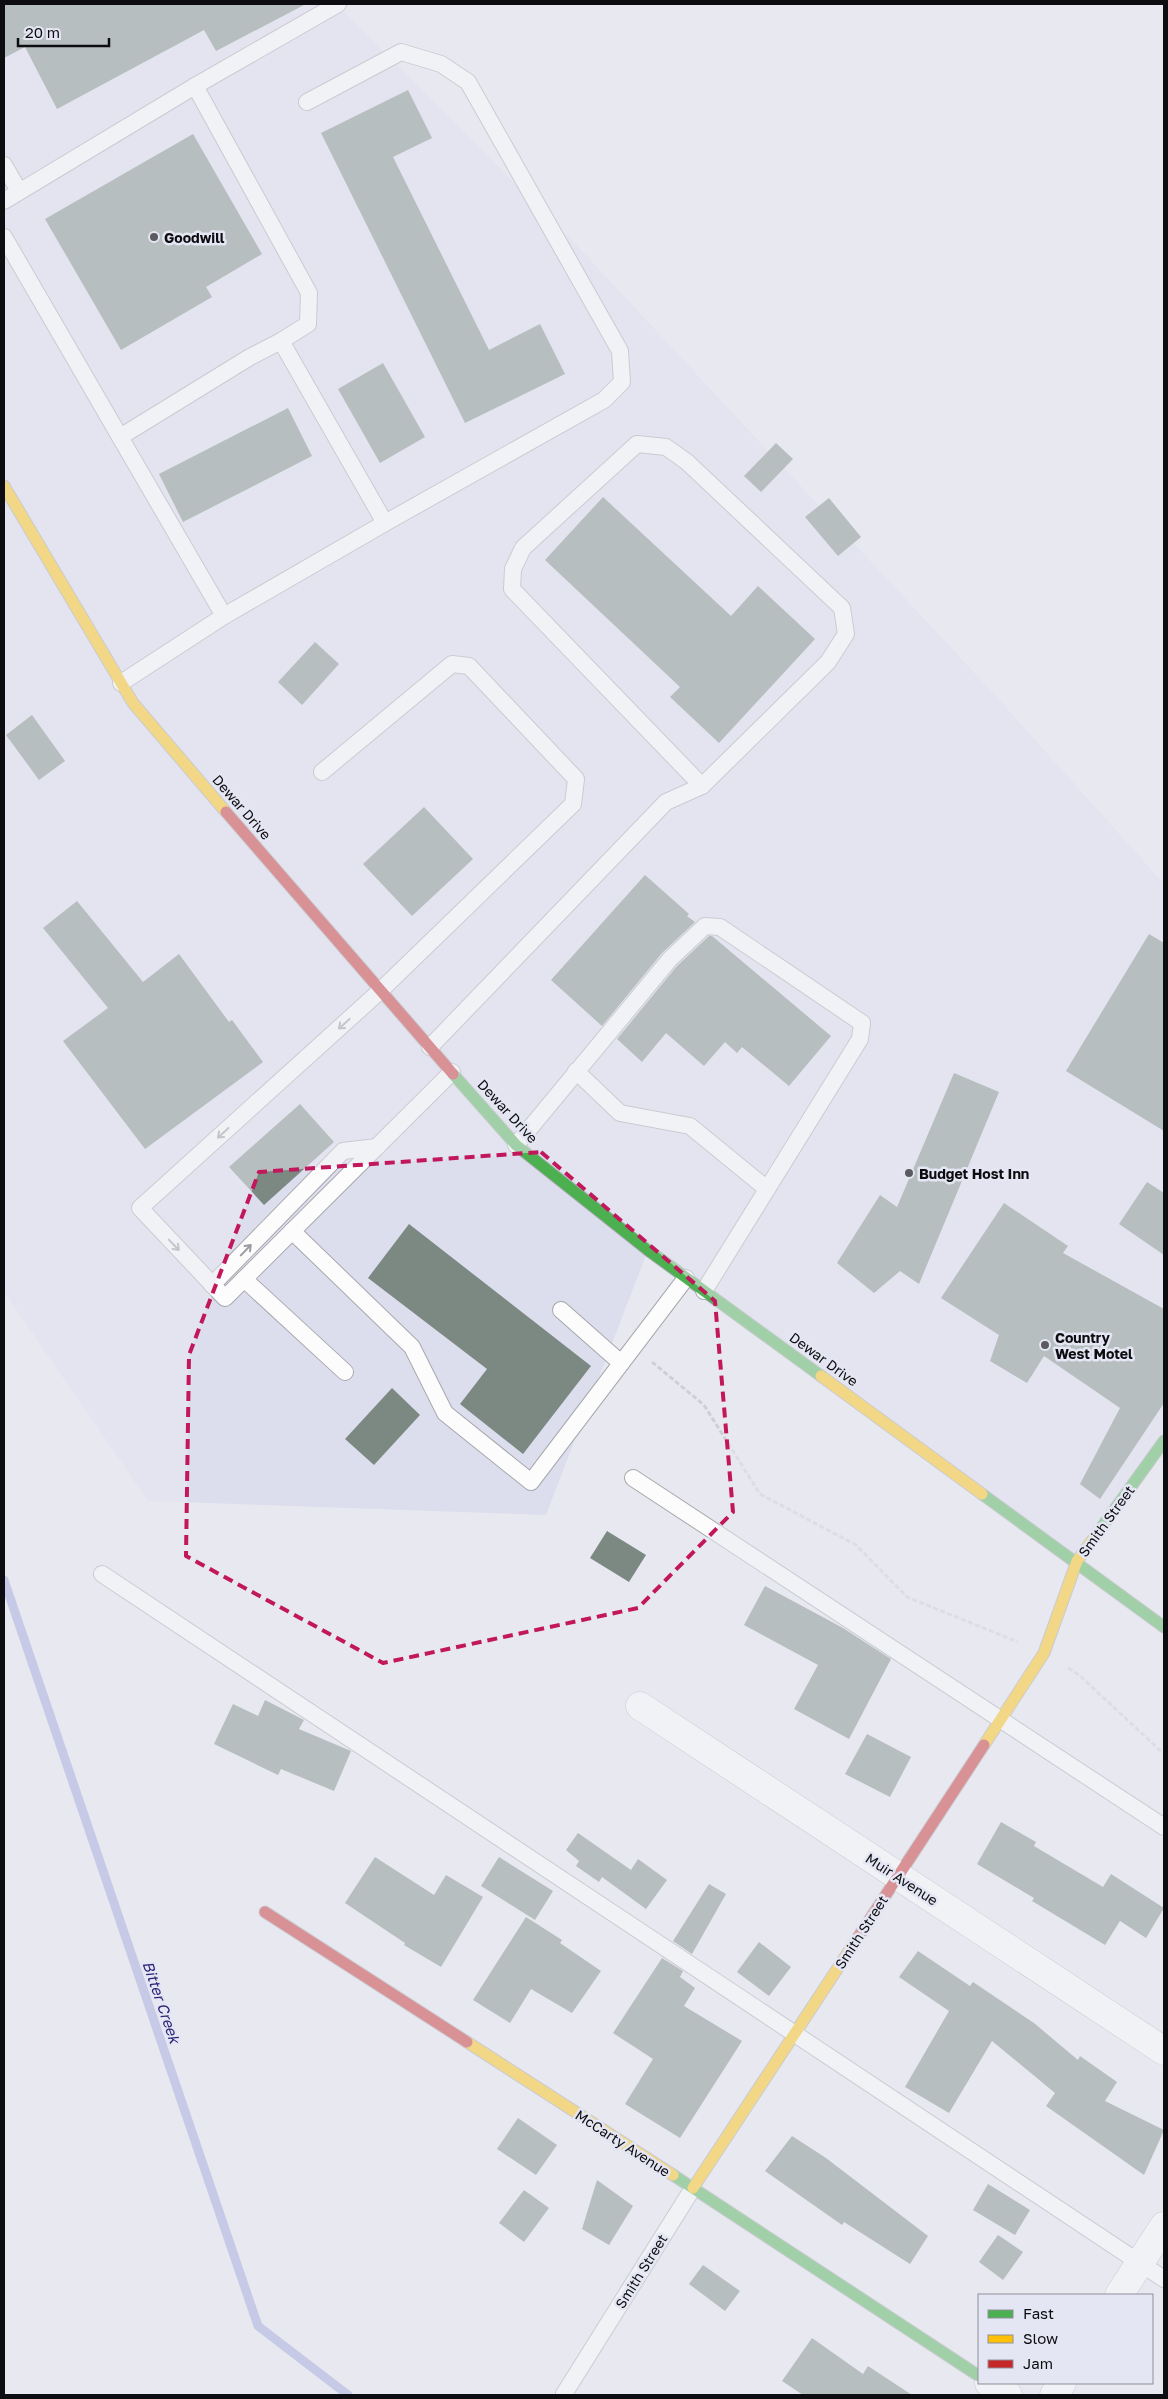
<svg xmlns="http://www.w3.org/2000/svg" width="1168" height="2399" font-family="'Golos Text',sans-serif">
<rect width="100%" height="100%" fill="#e8e9f0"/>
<!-- built -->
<polygon fill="#dddeed" points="4,4 336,4 572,240 997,697 1164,884 1164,1441 1077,1561 648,1250 546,1515 148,1501 4,1292"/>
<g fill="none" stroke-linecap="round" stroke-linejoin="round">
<!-- stream -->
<polyline stroke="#a1a4d9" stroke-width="9" points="4,1580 258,2326 348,2395"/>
</g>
<!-- building -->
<g fill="#7c8983">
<polygon points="4,4 306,4 216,51 204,30 57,109 25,47 4,58"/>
<polygon points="408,90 432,138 393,157 489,350 540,324 565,374 465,423 321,133"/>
<polygon points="193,134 262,254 206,287 212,297 121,350 45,219"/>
<polygon points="383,363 425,437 380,463 338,389"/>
<polygon points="288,408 312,456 183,522 159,474"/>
<polygon points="776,443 793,459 761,492 744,476"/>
<polygon points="603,497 731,616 758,586 815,639 719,743 670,697 680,687 545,560"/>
<polygon points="829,498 861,537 838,556 805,517"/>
<polygon points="315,642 339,664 302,705 278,682"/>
<polygon points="32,715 65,761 39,780 6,735"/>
<polygon points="424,807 473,859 412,916 363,864"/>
<polygon points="645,875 689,914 687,916 695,922 662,953 602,1026 551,980"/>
<polygon points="77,901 143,982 179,954 229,1022 232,1020 263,1062 145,1149 63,1041 108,1008 43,928"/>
<polygon points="1149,934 1164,943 1164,1131 1066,1071"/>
<polygon points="709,936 712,936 831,1036 789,1086 742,1047 737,1053 725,1042 704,1066 666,1033 642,1062 617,1039 677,966"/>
<polygon points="954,1073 999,1092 919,1284 900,1271 874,1293 837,1263 880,1195 897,1207"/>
<polygon points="300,1104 334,1142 264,1205 229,1167"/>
<polygon points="1147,1182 1164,1193 1164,1255 1119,1224"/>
<polygon points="1004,1203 1068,1246 1063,1253 1164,1309 1164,1403 1100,1499 1080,1484 1120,1408 1044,1356 1027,1383 990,1361 999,1335 941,1298"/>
<polygon points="409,1224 591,1366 523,1454 460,1404 487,1369 368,1278"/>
<polygon points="392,1388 420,1415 374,1465 345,1439"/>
<polygon points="607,1531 646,1555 629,1582 590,1558"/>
<polygon points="765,1586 843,1628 891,1659 849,1739 794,1709 818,1665 744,1625"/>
<polygon points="265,1700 304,1720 299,1729 351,1751 334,1791 281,1769 278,1775 214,1744 233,1704 258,1716"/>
<polygon points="867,1734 911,1757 890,1797 845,1774"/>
<polygon points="1001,1822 1036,1842 1034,1846 1103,1887 1111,1874 1164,1908 1146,1938 1120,1921 1105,1945 1032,1901 1034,1898 977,1864"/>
<polygon points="578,1833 631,1870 638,1859 667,1880 646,1909 602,1877 599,1882 576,1866 579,1861 566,1850"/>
<polygon points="375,1857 434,1895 446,1875 483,1897 441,1967 404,1945 405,1943 345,1903"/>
<polygon points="499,1857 553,1891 535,1920 481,1886"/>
<polygon points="709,1884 726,1894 692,1954 673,1941"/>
<polygon points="526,1917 562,1940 560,1943 601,1971 572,2013 531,1989 510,2023 473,2000"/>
<polygon points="759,1942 791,1967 769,1996 737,1972"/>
<polygon points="918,1951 970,1986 973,1982 1034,2023 1078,2060 1080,2056 1117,2082 1105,2101 1164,2130 1144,2175 1046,2106 1055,2093 992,2041 949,2113 905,2087 949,2011 899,1977"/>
<polygon points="662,1958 683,1971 680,1977 695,1988 684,2006 742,2041 680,2138 625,2104 653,2059 613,2033"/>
<polygon points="518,2118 557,2145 536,2175 497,2149"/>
<polygon points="792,2136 826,2158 928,2236 910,2264 844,2222 842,2225 765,2171"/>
<polygon points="597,2180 633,2206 609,2245 582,2229"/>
<polygon points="988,2184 1030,2210 1015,2235 973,2210"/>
<polygon points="524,2190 549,2208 524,2242 499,2223"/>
<polygon points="998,2235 1023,2252 1003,2280 979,2262"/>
<polygon points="703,2265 740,2291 725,2311 689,2284"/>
<polygon points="812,2338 863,2374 868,2366 912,2395 803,2395 782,2381"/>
</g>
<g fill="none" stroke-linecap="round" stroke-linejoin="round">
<defs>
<g id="lane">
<polyline points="195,86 309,293 308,324 281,341"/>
<polyline points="307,102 401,52 441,64 468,82 620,351 622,382 604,400 385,523"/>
<polyline points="4,165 19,191"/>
<polyline points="4,201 195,86 338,4"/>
<polyline points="4,237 120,437"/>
<polyline points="121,683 224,616 385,523 281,341 250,357 120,437 224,616"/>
<polyline points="322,772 452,664 469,666 576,779 573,804 380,991 140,1208 225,1298 452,1072"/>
<polyline points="430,1047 666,802 702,786 828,662 846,634 842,608 687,462 666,447 637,444 523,548 513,569 512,589 702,786"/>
<polyline points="576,1071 620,1113 690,1126 767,1189"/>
<polyline points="516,1145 670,959 705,926 720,927 862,1023 860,1039 704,1291"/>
<polyline points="292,1231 412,1347 445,1413 531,1482 686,1278"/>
<polyline points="244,1279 345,1372"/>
<polyline points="212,1285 343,1151 377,1147"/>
<polyline points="561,1310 621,1363"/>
<polyline points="633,1478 1164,1827"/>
<polyline points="102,1574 1164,2279"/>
<polyline points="564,2394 693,2188"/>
</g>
<g id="street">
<polyline points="640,1706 1164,2051"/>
<polyline points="1119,2295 1164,2226"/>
<polyline points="989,2383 1008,2395"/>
<polyline points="1054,2395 1062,2383"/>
</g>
<g id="fast">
<polyline points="453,1074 516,1145 648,1250 821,1376"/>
<polyline points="982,1494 1164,1627"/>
<polyline points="1099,1531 1164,1441"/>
<polyline points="673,2175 979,2376"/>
</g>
<g id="slow">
<polyline points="4,486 133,703 226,812"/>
<polyline points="821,1376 982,1494"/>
<polyline points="984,1745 1044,1653 1077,1561 1099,1531"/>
<polyline points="467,2042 673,2175"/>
<polyline points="693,2188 853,1945"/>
</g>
<g id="jam">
<polyline points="226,812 453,1074"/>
<polyline points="265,1912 467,2042"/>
<polyline points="853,1945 984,1745"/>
</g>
</defs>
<!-- lane casing -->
<use href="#lane" stroke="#a7a8ad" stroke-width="18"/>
<!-- street casing -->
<use href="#street" stroke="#a7a8ad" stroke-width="29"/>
<!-- fast casing -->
<use href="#fast" stroke="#a7a8ad" stroke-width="13"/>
<!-- slow casing -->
<use href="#slow" stroke="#a7a8ad" stroke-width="13"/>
<!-- jam casing -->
<use href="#jam" stroke="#a7a8ad" stroke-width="13"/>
<!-- path -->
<g stroke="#cfd0d1" stroke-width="3" stroke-dasharray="5 2.5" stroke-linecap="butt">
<polyline points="652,1362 704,1405 760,1494 856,1545 907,1597 1018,1642"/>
<polyline points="1068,1668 1079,1675 1164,1754"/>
</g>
<!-- lane -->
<use href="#lane" stroke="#fcfcfd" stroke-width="16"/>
<!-- street -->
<use href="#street" stroke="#fcfcfd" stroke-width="28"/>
<!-- fast -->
<use href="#fast" stroke="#4caf50" stroke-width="11"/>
<!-- slow -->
<use href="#slow" stroke="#ffc107" stroke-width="11"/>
<!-- jam -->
<use href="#jam" stroke="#c62828" stroke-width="11"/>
</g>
<!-- one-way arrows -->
<defs><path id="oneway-shaft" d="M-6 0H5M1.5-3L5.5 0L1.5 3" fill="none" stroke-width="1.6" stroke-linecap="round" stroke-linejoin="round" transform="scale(1.25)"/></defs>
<g stroke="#9c9c9f">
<use href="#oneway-shaft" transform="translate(344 1024) rotate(138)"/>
<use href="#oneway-shaft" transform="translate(223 1133) rotate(138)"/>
<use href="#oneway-shaft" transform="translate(174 1245) rotate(46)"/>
<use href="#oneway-shaft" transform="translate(246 1250) rotate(-46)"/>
</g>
<!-- marked area -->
<path d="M0 0H1168V2399H0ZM 541,1152 L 715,1301 L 733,1512 L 638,1608 L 383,1663 L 186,1556 L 189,1355 L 259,1172 Z" fill="#e8e9f0" fill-opacity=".55" fill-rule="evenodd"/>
<path fill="none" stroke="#c2185b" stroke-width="4" stroke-dasharray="10 6" stroke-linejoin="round" d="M 541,1152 L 715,1301 L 733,1512 L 638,1608 L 383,1663 L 186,1556 L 189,1355 L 259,1172 Z"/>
<!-- markers -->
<g fill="#5a5a5f" stroke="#e5e6f3" stroke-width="2">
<circle cx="154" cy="237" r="5"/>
<circle cx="909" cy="1173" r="5"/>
<circle cx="1045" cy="1345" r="5"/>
</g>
<g text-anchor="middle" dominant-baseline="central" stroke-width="5" stroke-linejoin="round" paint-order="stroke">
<!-- poi labels -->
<g font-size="14" font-weight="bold" fill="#0d0d11" stroke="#e5e6f3" text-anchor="start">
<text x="164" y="237">Goodwill</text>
<text x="919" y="1173">Budget Host Inn</text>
<text x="1055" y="1337">Country<tspan x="1055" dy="16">West Motel</tspan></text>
</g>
<!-- street labels -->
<g font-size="14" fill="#0d0d11" stroke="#e5e6f3">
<text transform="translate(242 807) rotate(49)">Dewar Drive</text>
<text transform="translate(508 1111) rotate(47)">Dewar Drive</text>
<text transform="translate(824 1359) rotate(36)">Dewar Drive</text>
<text transform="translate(1106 1521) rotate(-54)">Smith Street</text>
<text transform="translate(902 1879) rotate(33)">Muir Avenue</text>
<text transform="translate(861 1932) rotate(-57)">Smith Street</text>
<text transform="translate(623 2143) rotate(33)">McCarty Avenue</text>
<text transform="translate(641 2271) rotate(-58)">Smith Street</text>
</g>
<!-- water labels -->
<g font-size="15" font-style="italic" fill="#2d2579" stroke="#e5e6f3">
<text transform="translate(162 2002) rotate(71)">Bitter Creek</text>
</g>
</g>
<!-- border -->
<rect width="1168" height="2399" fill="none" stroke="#0d0d11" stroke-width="10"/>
<!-- legend -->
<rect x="978" y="2294" width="175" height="90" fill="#e5e6f3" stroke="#8f8f99"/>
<rect x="988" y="2310" width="25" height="8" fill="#4caf50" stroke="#8f8f99"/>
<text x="1023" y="2319" font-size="15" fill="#0d0d11">Fast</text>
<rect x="988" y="2335" width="25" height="8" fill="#ffc107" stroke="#8f8f99"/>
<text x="1023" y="2344" font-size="15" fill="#0d0d11">Slow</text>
<rect x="988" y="2360" width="25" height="8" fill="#c62828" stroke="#8f8f99"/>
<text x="1023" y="2369" font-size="15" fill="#0d0d11">Jam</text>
<!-- scale -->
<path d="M18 38v8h91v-8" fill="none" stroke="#0d0d11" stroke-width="2.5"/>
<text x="25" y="38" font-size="15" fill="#0d0d11" stroke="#e5e6f3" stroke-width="4" paint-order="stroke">20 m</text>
</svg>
